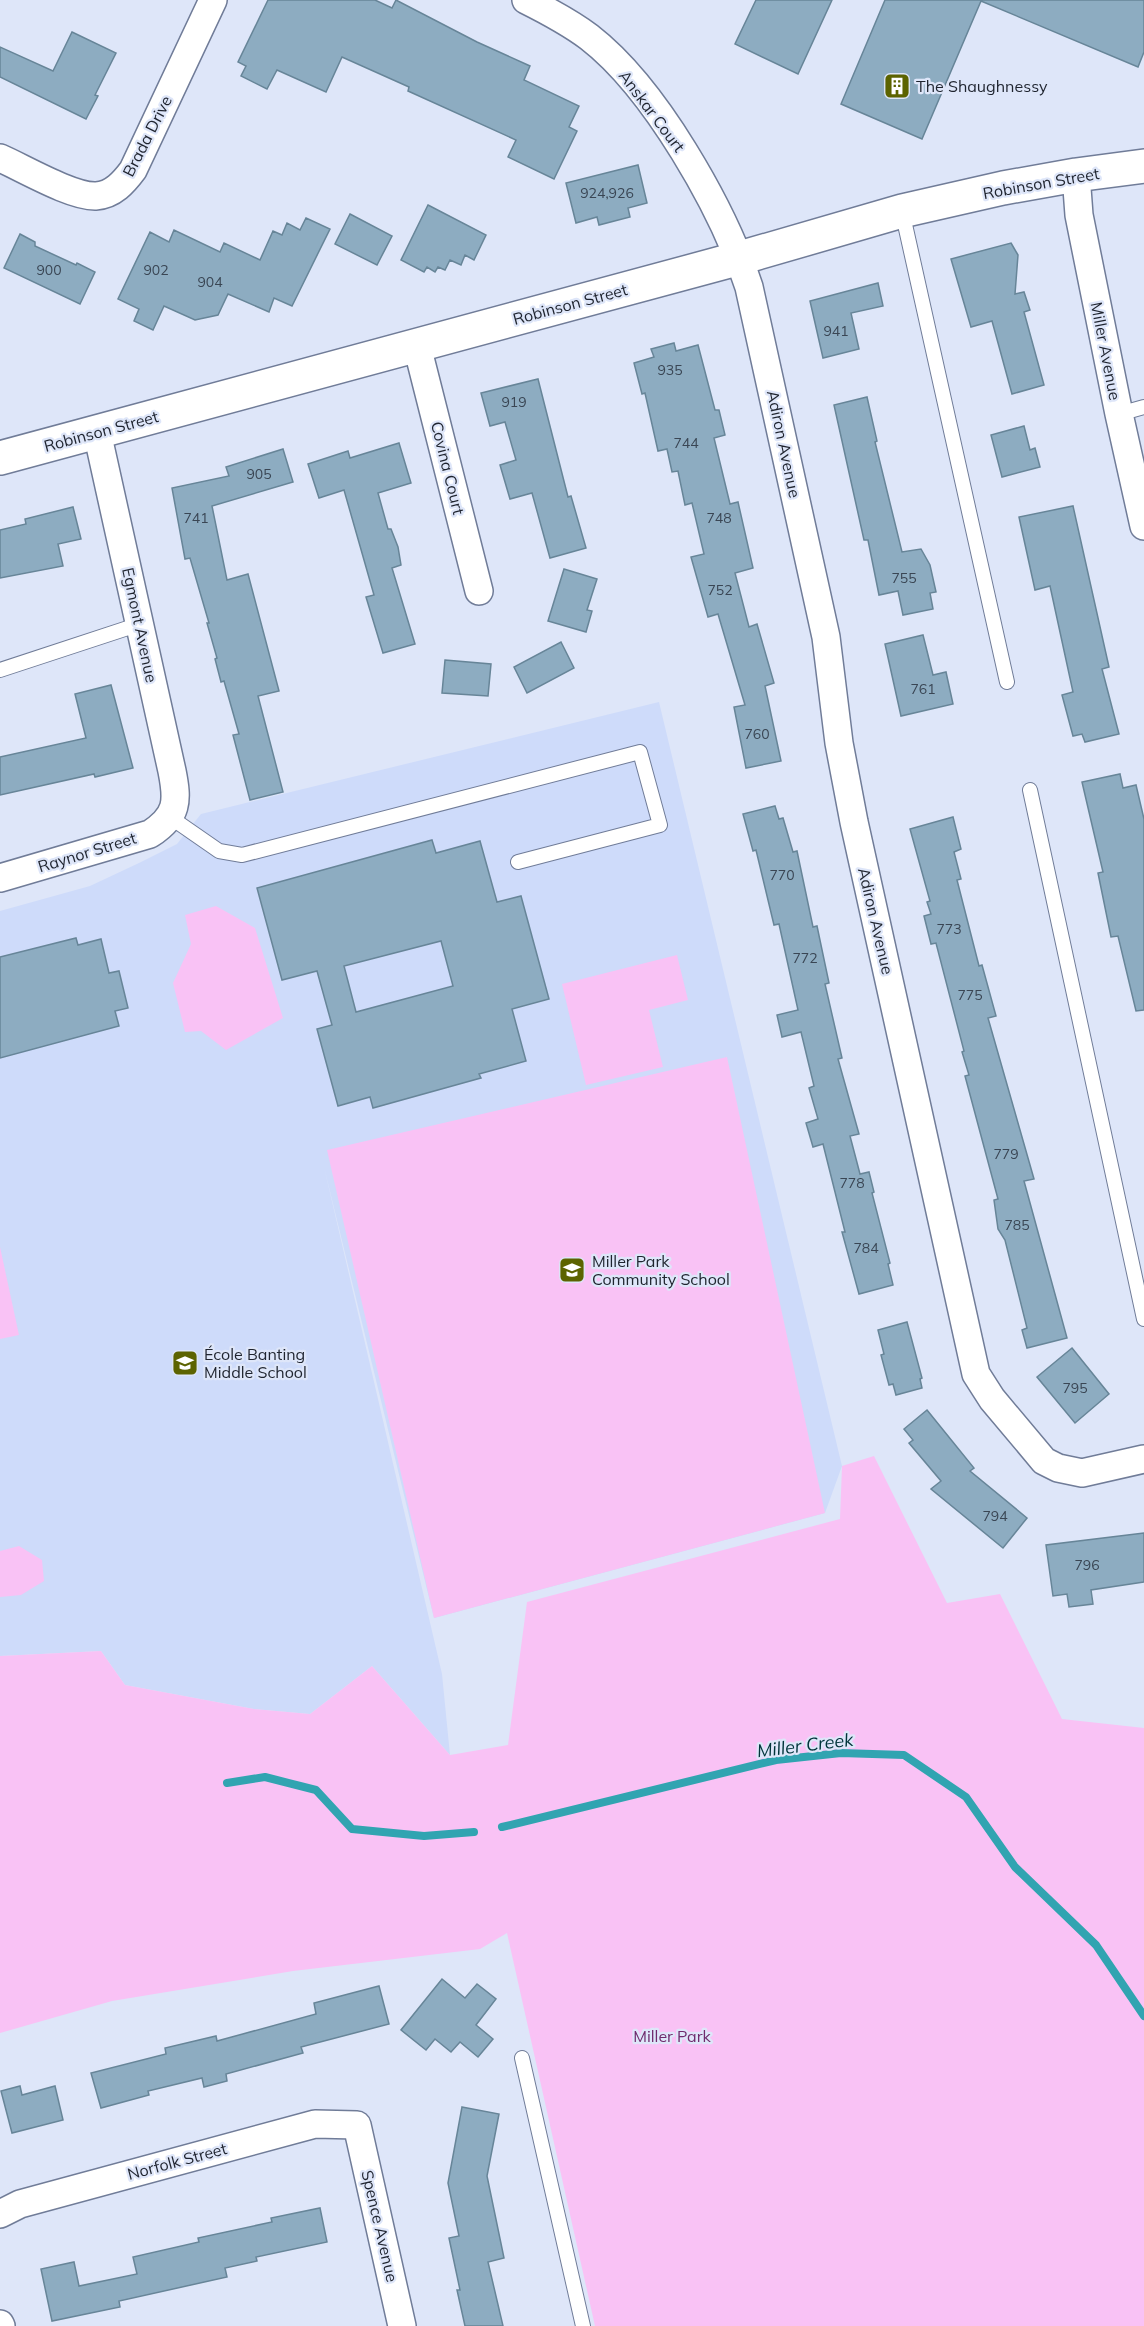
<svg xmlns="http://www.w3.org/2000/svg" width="1144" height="2326" font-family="Mulish,sans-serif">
<rect width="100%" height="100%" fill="#dee6f9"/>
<!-- built -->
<polygon fill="#cedbfa" points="659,702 842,1466 825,1513 434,1618 324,1167 442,1674 450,1755 372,1666 310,1714 254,1709 125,1685 101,1651 0,1656 0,911 90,886 139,863 177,844 201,814"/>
<!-- green -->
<g fill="#f9c2f5">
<polygon points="216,906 255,928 283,1018 226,1050 201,1031 185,1032 173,983 191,944 185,915"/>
<polygon points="677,955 688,1000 649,1010 663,1067 586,1085 562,984"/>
<polygon points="727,1057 825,1513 434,1618 327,1150"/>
<polygon points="0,1247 19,1335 0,1339"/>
<polygon points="874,1456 947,1603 1000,1594 1062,1719 1144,1728 1144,2326 595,2326 507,1933 480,1949 293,1971 112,2001 0,2033 0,1656 101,1651 125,1685 254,1709 310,1714 372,1666 450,1755 508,1745 527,1602 840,1519 842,1466"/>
<polygon points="19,1546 42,1560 44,1581 21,1595 0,1597 0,1551"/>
</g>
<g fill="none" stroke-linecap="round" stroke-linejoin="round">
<!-- stream -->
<g stroke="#31a4b1" stroke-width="8">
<polyline points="227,1783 265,1777 316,1790 352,1829 424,1836 474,1832"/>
<polyline points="502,1827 776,1760 841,1753 904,1755 966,1797 1015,1867 1096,1945 1144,2016"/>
</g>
</g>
<!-- building -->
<g fill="#8dacc1" stroke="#678598" stroke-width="1.5" fill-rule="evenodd">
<polygon points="268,0 375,0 392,8 396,0 477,42 530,66 524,80 579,106 569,127 577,131 554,179 508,157 516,140 408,91 409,87 342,57 326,92 277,70 267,89 241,76 246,66 238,62"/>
<polygon points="756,0 832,0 798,74 735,44"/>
<polygon points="885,0 1144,0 1144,52 1138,67 981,1 922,139 841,104"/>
<polygon points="72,32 116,53 95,95 98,96 86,119 0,77 0,47 53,71"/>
<polygon points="638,165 647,203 628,208 630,217 599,225 597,217 576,223 566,183"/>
<polygon points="428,205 486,235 474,260 465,255 461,265 450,260 445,270 438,267 435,272 427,267 424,272 401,260"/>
<polygon points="350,214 392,236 377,265 335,244"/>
<polygon points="306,218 330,229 292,306 274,298 269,312 228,294 218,315 195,320 164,306 153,330 134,321 139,309 118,299 150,232 169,242 174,230 220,252 224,243 260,260 273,231 282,235 287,223 300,230"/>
<polygon points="20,234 35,242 35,246 76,265 77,263 95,272 80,304 4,268"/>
<polygon points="1011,243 1018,255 1015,294 1024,292 1030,310 1024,312 1044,385 1012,394 992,321 971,327 951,259"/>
<polygon points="878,283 883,306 851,313 859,349 823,358 810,301"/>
<polygon points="674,343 676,351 698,345 715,410 719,410 725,435 714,438 730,504 738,502 753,568 735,573 749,627 757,624 774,683 765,686 781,761 746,768 734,707 745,705 718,614 708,617 691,557 704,554 692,503 685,505 678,471 672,472 667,449 658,451 645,393 642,394 634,363 654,357 651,349"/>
<polygon points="538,379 568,497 571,496 586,548 550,558 532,493 510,499 500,465 516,460 505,422 490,426 481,393"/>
<polygon points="867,397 877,441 875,442 902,552 921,549 930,565 936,592 930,593 933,609 903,615 898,591 879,595 868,540 864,540 834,405"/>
<polygon points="1024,426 1030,450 1035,448 1040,467 1002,477 991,435"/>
<polygon points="399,443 411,483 378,493 388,529 391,529 398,547 401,565 392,568 415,644 383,653 366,597 374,595 344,490 319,498 308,464 348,451 350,458"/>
<polygon points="283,449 293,482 212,506 227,580 248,574 279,691 258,696 283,792 250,800 233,735 239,734 224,681 221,682 215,659 217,658 207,623 209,623 190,558 185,559 172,488 229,476 226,467"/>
<polygon points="1073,506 1109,667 1102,669 1119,734 1085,742 1082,734 1073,736 1062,695 1073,692 1050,586 1035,590 1019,517"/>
<polygon points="73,507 81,539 58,544 63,566 0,578 0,530 26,524 25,519"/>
<polygon points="564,569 597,579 587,610 592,611 586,632 548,621"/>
<polygon points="923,635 933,675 946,672 953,704 901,716 885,644"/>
<polygon points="561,642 574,668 527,693 514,667"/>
<polygon points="445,660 491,664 488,696 442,693"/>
<polygon points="111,685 133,768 95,777 94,774 0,795 0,757 86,738 75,694"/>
<polygon points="1120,774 1123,788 1136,785 1144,819 1144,1010 1136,1011 1118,936 1111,937 1098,873 1103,872 1082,782"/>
<polygon points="775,806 779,819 783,818 793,852 797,851 813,927 817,926 829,983 825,984 842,1058 838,1059 859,1134 850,1136 860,1174 869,1172 874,1192 872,1193 890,1263 888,1264 893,1285 859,1294 842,1232 845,1232 823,1144 813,1147 806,1123 818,1119 809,1088 814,1086 801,1032 782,1037 777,1015 798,1010 779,924 774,925 756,850 753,851 743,814"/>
<polygon points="953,817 961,849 954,852 961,879 957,880 979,966 982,965 996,1016 988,1018 1034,1179 1024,1181 1067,1338 1027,1348 1022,1330 1027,1328 1005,1240 998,1229 994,1200 998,1199 965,1076 969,1075 962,1052 964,1051 936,943 931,944 924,916 931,914 927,902 930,901 910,829"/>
<path d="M 432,840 L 436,853 L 480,841 L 497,902 L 521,896 L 549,999 L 512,1009 L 526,1061 L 479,1074 L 481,1078 L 373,1108 L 370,1097 L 338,1106 L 317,1029 L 332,1025 L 317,971 L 282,980 L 257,888 ZM 441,941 L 453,986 L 356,1012 L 344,966 Z"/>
<polygon points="76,938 78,945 101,939 109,973 119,971 128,1008 115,1011 119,1026 0,1058 0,957"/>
<polygon points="907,1322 922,1378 920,1379 922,1388 896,1395 893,1384 889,1385 881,1355 884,1354 878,1330"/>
<polygon points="1072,1348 1109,1394 1075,1423 1037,1377"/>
<polygon points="927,1410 974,1468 970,1471 1027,1518 1003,1548 931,1489 941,1481 909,1443 913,1440 904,1429"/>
<polygon points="1144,1533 1144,1582 1091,1590 1093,1604 1069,1607 1067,1594 1053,1596 1046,1545"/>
<polygon points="442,1979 465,1998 477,1984 496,1999 476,2025 493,2039 478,2057 460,2042 451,2052 435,2039 426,2050 401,2030"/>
<polygon points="379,1986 389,2024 301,2047 303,2053 226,2074 227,2081 204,2087 202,2078 148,2091 149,2095 101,2108 91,2073 166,2054 165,2048 216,2036 217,2041 316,2014 314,2003"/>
<polygon points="20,2086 22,2095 55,2086 63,2120 12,2133 1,2091"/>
<polygon points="462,2107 499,2114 487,2176 504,2258 488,2262 503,2326 465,2326 457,2290 460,2290 449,2238 459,2236 448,2183"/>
<polygon points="320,2208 327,2242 256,2257 257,2261 225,2268 227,2277 119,2301 120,2307 52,2321 41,2269 74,2262 79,2286 137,2274 133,2257 199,2242 198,2238 272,2222 271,2218"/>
</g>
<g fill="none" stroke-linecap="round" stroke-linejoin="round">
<defs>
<g id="service">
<polyline points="902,211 1007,682"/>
<polyline points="1119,414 1144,407"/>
<polyline points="0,670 140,624"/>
<polyline points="1030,790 1144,1319"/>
<polyline points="170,817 219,851 242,855 640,752 660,825 518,862"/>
<polyline points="522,2058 583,2326"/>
</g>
<g id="minor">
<path d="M 526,0 C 548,11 569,22 589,37 C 655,88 723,208 749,287 L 826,637 L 839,743 L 854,822 L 976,1374 L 992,1399 L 1044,1461 L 1058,1468 L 1082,1473 L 1144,1459"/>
<path d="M 0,158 C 23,168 72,197 96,196 C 113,195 124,182 133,170 L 213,0"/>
<polyline points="1076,175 1079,215 1119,414 1144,526"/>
<polyline points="417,346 479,591"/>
<path d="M 0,878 L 150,834 C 178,816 178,801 172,771 L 97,432"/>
<polyline points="0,2214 20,2204 315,2124 357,2125 402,2326"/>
<polyline points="0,2324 1,2326"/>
</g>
<polyline id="tertiary" points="0,458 740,258 902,211 1003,188 1076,175 1144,166"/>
</defs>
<!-- service casing -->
<use href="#service" stroke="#707c98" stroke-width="16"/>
<!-- minor casing -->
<use href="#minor" stroke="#707c98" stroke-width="30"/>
<!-- tertiary casing -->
<use href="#tertiary" stroke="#707c98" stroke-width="36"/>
<!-- service -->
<use href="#service" stroke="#fff" stroke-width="14"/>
<!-- minor -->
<use href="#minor" stroke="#fff" stroke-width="27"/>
<!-- tertiary -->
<use href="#tertiary" stroke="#fff" stroke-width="33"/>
</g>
<!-- icons -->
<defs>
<symbol id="building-square" viewBox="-11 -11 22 22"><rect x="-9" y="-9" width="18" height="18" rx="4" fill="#5c6300" stroke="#dee6f9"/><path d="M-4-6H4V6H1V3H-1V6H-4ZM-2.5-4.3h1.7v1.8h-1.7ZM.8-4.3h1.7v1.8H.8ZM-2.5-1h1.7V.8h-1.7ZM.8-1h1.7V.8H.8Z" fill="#fff"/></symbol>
<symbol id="school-square" viewBox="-11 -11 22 22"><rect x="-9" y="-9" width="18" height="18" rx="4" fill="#5c6300" stroke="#dee6f9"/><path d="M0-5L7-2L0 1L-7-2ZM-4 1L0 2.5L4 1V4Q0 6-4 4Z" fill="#fff"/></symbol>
</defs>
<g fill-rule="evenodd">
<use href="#building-square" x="882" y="71" width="30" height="30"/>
<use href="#school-square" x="557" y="1255" width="30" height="30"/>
<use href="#school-square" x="170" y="1348" width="30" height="30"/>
</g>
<g text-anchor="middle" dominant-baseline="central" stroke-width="4.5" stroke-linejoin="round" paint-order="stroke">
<!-- number labels -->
<g font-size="14" fill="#3a4654">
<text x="607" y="193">924,926</text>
<text x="49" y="270">900</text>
<text x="156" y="270">902</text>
<text x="210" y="282">904</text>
<text x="836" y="331">941</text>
<text x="670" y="370">935</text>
<text x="514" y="402">919</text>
<text x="686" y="443">744</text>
<text x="259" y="474">905</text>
<text x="196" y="518">741</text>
<text x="719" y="518">748</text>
<text x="904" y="578">755</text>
<text x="720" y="590">752</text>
<text x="923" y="689">761</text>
<text x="757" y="734">760</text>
<text x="782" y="875">770</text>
<text x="949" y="929">773</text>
<text x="805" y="958">772</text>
<text x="970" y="995">775</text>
<text x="1006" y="1154">779</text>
<text x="852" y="1183">778</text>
<text x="1017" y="1225">785</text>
<text x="866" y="1248">784</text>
<text x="1075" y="1388">795</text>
<text x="995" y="1516">794</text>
<text x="1087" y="1565">796</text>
</g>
<!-- poi labels -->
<g font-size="16" fill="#1f242f" stroke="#dee6f9" text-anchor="start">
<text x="916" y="86">The Shaughnessy</text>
<text x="592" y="1261">Miller Park<tspan x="592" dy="18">Community School</tspan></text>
<text x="204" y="1354">École Banting<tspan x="204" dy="18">Middle School</tspan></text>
</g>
<!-- street labels -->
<g font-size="16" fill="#1f242f" stroke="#dee6f9">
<text transform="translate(652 111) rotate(53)">Anskar Court</text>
<text transform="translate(147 136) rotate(-63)">Brada Drive</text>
<text transform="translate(1041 183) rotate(-10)">Robinson Street</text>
<text transform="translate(570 304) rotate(-15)">Robinson Street</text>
<text transform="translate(1106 351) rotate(79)">Miller Avenue</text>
<text transform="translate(101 431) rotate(-15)">Robinson Street</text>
<text transform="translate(784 444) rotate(78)">Adiron Avenue</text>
<text transform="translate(448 468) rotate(76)">Covina Court</text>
<text transform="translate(140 625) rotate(78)">Egmont Avenue</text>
<text transform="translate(87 852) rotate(-17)">Raynor Street</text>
<text transform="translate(876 921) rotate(77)">Adiron Avenue</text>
<text transform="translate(177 2161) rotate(-15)">Norfolk Street</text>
<text transform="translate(380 2226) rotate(77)">Spence Avenue</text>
</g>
<!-- park labels -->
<g font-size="16" fill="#6f2a6d" stroke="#dee6f9">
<text x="672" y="2036">Miller Park</text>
</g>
<!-- water labels -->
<g font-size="18" font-style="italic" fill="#00343a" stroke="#dee6f9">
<text transform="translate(805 1745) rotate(-7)">Miller Creek</text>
</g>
</g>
</svg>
